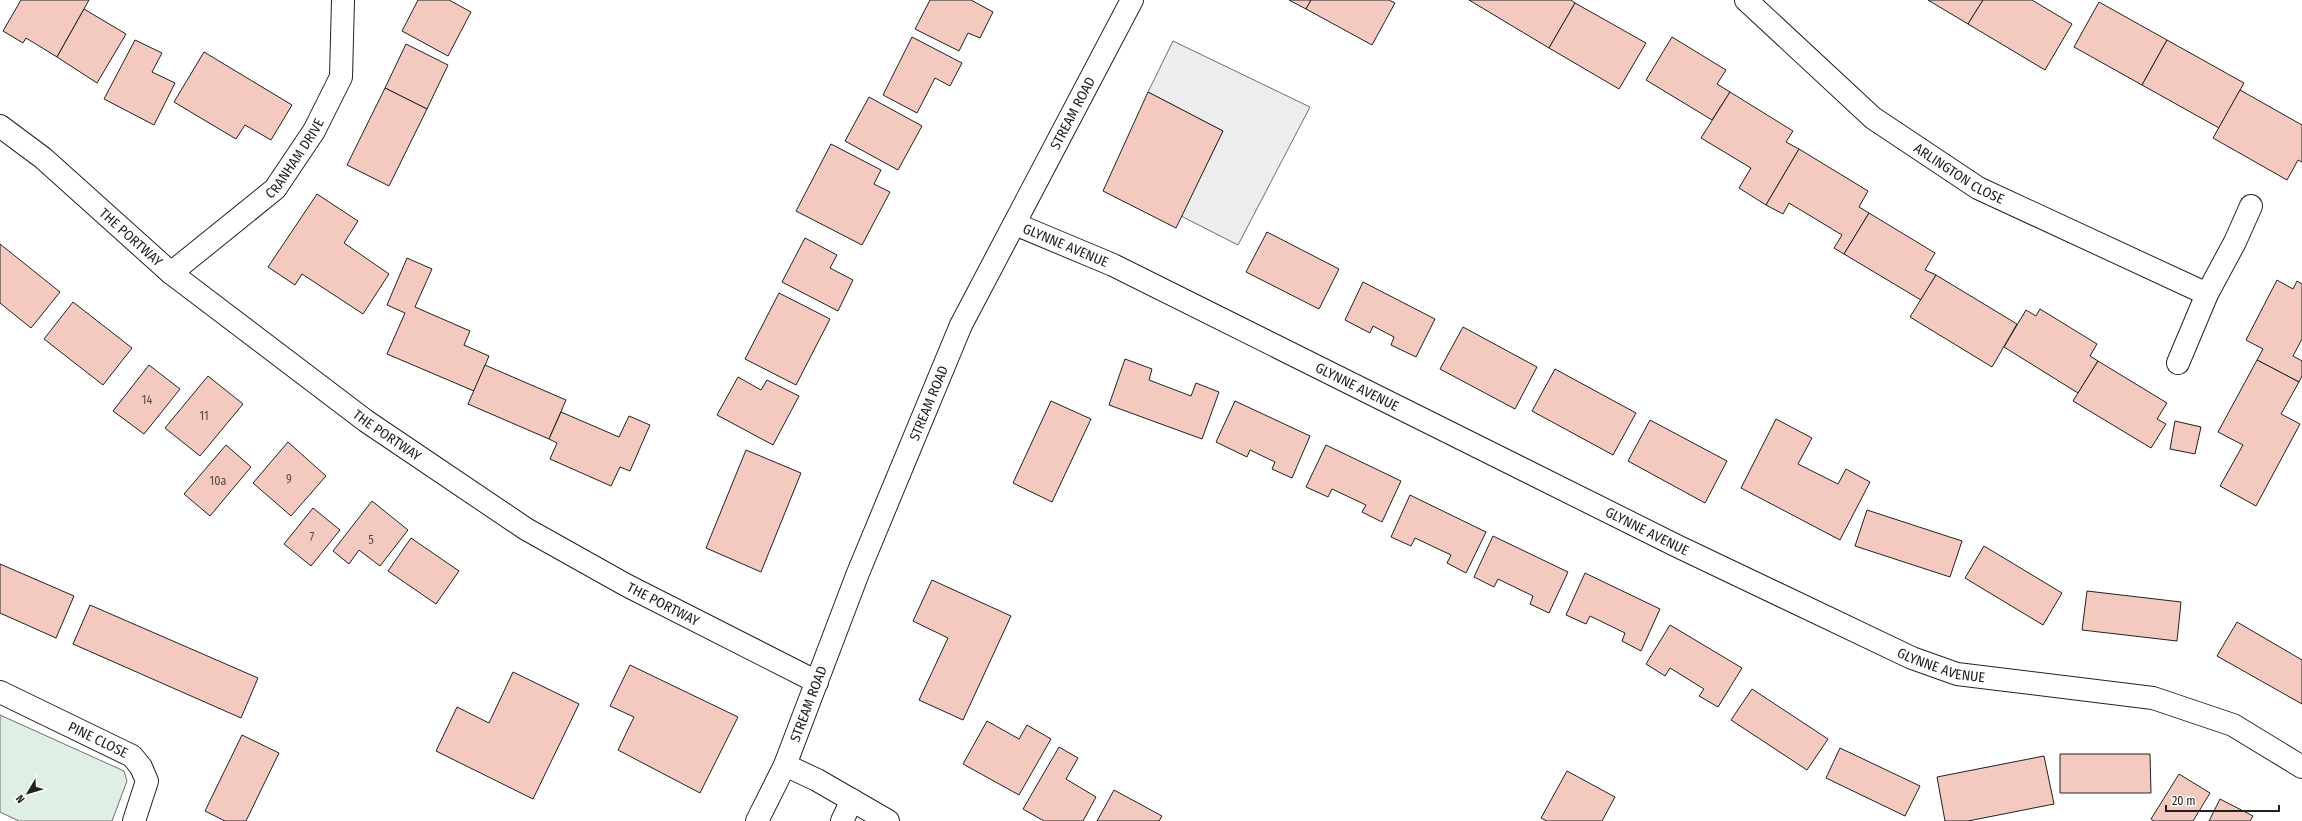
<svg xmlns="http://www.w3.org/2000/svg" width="2302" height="821" font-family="'Fira Sans Condensed',sans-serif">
<rect width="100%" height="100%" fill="#fff"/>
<!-- green -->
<polygon fill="#e0efe3" stroke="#6f6f6f" points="0,715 124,771 127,781 112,821 19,821 0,812"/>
<!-- parking -->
<polygon fill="#ededed" stroke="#6f6f6f" points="1173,41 1310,107 1238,245 1181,216 1223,131 1148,92"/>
<!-- building -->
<g fill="#f3c9c0" stroke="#222">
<polygon points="21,0 89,0 57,57 26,38 23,43 3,31"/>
<polygon points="418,0 449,0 471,12 448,56 402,31"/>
<polygon points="930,0 971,0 993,12 980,38 968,33 959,51 915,29"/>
<polygon points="1289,0 1311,0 1306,9"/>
<polygon points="1311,0 1389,0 1395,3 1372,45 1306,9"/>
<polygon points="1469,0 1571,0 1575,3 1549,48"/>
<polygon points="1928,0 1983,0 1968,24"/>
<polygon points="1983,0 2032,0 2072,24 2045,70 1968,24"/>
<polygon points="2099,2 2167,40 2142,85 2074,47"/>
<polygon points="1575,3 1646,43 1619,89 1549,48"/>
<polygon points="84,9 126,34 97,83 57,57"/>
<polygon points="912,37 962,63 950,86 935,78 917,113 883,95"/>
<polygon points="1672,37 1726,70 1717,84 1730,92 1712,120 1646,80"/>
<polygon points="135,40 162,53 152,72 175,83 154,125 104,99"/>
<polygon points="2167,40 2244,83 2219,128 2142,85"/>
<polygon points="406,44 448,65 427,109 385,88"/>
<polygon points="204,52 292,105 271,140 245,125 236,139 174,102"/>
<polygon points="385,88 427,109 389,186 347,165"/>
<polygon points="2240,90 2302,125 2302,162 2298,160 2287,180 2213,138"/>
<polygon points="1148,92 1223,131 1176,228 1103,191"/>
<polygon points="1730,92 1793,131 1786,142 1799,149 1766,205 1739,188 1751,168 1701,138"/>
<polygon points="869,97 922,126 898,170 845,141"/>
<polygon points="831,144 881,170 874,184 890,192 862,245 796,211"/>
<polygon points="1799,149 1868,191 1859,207 1869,213 1844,254 1834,248 1842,235 1789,203 1783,214 1766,205"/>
<polygon points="317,194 358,221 344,243 389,274 363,314 302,274 295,285 268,267"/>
<polygon points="1869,213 1935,253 1925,270 1936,275 1921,300 1844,254"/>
<polygon points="1267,232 1339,269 1319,309 1246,272"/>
<polygon points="805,238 837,255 830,268 853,280 838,311 782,282"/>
<polygon points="0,244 60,292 31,328 0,303"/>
<polygon points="407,258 432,269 415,307 470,331 464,345 489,356 474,391 387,354 405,313 387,305"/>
<polygon points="1936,275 2017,324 1992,367 1910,317"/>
<polygon points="2277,280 2293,289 2297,281 2302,284 2302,339 2293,356 2302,361 2302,376 2299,382 2257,360 2263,349 2246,340"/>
<polygon points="1363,282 1435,319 1416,357 1391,345 1394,337 1373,326 1370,333 1345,320"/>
<polygon points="779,293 830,319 796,385 745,359"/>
<polygon points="73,302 132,348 103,385 44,339"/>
<polygon points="2040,309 2097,344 2090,356 2098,361 2078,393 2004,347 2026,310 2036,316"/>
<polygon points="1463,327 1537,367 1515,409 1440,369"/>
<polygon points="1125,359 1152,369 1149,380 1191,396 1196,383 1219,392 1202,439 1109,405"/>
<polygon points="2257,360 2299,382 2281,414 2300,424 2256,506 2220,486 2243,445 2218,432"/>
<polygon points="2098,361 2167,403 2157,419 2166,424 2151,448 2073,401"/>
<polygon points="149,365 180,389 144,434 113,411"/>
<polygon points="485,365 566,400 549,439 468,404"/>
<polygon points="1555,369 1636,413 1613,455 1532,411"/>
<polygon points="208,376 243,404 200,456 165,428"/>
<polygon points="738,377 761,390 767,380 799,396 773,445 717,415"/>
<polygon points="1051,401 1091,419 1052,502 1013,483"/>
<polygon points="1235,401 1310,436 1292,478 1272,469 1275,462 1250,450 1247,457 1216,442"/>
<polygon points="561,412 619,437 629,416 650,425 630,471 620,467 611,486 550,459 557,443 549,439"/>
<polygon points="1776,419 1812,438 1798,464 1838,484 1846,469 1870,482 1840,540 1741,488"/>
<polygon points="1650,420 1727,461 1705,503 1628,461"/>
<polygon points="2175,421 2201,427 2195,454 2170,449"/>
<polygon points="288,442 326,476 291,516 253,483"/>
<polygon points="226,445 251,467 210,516 184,494"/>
<polygon points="1326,445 1401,481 1382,522 1362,512 1366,505 1332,489 1328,497 1306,487"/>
<polygon points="746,450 801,473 761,572 706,548"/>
<polygon points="1410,495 1486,532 1466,573 1447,563 1451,555 1415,538 1411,546 1391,537"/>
<polygon points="372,501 408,530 380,566 359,550 349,564 333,551"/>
<polygon points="313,508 340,530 311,566 284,544"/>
<polygon points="1867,510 1962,541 1950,577 1855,546"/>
<polygon points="1493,536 1568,572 1549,613 1530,604 1533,596 1498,579 1494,587 1474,577"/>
<polygon points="411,538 459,571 436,604 388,571"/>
<polygon points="1984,546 2062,593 2043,625 1965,578"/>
<polygon points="0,564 74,596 56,638 0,613"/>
<polygon points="1585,573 1660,609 1641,651 1622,641 1625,633 1590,616 1586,624 1566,615"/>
<polygon points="932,580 1011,616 963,720 919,700 948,638 913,621"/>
<polygon points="2087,591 2181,602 2177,641 2082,630"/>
<polygon points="90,605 258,678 241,718 73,644"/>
<polygon points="2237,622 2302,660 2302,704 2217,656"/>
<polygon points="1670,625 1742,668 1718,707 1699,696 1704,689 1670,668 1665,676 1646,664"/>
<polygon points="630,665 738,717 700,793 618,750 634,717 610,706"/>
<polygon points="513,672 579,704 533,799 436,751 457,707 489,723"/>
<polygon points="1752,689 1828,739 1807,770 1731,720"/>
<polygon points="987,721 1019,739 1027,725 1051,739 1019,795 963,764"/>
<polygon points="242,735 279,753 246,821 225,821 205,811"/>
<polygon points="1059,747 1078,758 1066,779 1096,797 1083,821 1044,821 1023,809"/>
<polygon points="1840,748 1920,786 1905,816 1826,778"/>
<polygon points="2060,754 2150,754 2151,793 2060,793"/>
<polygon points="2044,756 2054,804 1968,821 1945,821 1937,777"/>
<polygon points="1567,771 1615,797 1602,821 1547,821 1541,818"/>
<polygon points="2179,774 2210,793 2193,821 2154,821 2151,819"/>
<polygon points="1114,790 1162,816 1159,821 1097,821"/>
<polygon points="2220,799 2253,816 2250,821 2209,821"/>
</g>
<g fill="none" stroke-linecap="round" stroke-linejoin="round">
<defs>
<g id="minor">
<path id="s1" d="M 1746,0 L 1873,118 L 1978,188 L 2207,294"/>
<path id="s2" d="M 0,126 L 43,158 L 171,273 L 366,421 L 526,529 L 626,585 L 817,682"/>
<path id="s3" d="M 1015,224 L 1113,265 L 1677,546 L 1912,658 L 1957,674 L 2153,698 L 2233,725 L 2302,767"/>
<path id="s4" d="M 171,273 L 275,189 L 314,131 L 341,77 L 343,0"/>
<polyline points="2178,363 2207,294 2235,242 2251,206"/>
<path id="s5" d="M 0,692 L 132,756 L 141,767 L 147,781 L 134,821"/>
<polyline points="785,765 817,780 888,821"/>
<polyline points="842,821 852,800"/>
</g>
<g id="trunk">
<path id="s6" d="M 757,821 L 785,765 L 858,573 L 961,325 L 1132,0"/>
</g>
</defs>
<!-- minor casing -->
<use href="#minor" stroke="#222" stroke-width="24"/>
<!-- trunk casing -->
<use href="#trunk" stroke="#222" stroke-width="24"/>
<!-- minor -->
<use href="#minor" stroke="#fff" stroke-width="22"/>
<!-- trunk -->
<use href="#trunk" stroke="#fff" stroke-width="22"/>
</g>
<g text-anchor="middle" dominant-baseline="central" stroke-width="3" stroke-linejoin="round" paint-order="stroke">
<!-- number labels -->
<g font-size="12" fill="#564c4a">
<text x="147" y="400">14</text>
<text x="204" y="416">11</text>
<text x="289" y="479">9</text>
<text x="218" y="481">10a</text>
<text x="312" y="537">7</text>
<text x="371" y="540">5</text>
</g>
<!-- street labels -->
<g font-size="14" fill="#222" stroke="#fff">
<text stroke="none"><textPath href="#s6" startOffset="776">STREAM ROAD</textPath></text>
<text stroke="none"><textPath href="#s4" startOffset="170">CRANHAM DRIVE</textPath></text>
<text stroke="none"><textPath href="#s1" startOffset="276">ARLINGTON CLOSE</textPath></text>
<text stroke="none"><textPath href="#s2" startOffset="172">THE PORTWAY</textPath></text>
<text stroke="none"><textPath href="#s3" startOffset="55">GLYNNE AVENUE</textPath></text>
<text stroke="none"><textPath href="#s3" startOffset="379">GLYNNE AVENUE</textPath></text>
<text stroke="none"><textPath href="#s6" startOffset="452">STREAM ROAD</textPath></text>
<text stroke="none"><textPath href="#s2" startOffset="496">THE PORTWAY</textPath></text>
<text stroke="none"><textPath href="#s3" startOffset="703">GLYNNE AVENUE</textPath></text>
<text stroke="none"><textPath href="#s2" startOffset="820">THE PORTWAY</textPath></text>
<text stroke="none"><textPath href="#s3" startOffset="1027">GLYNNE AVENUE</textPath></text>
<text stroke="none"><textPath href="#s6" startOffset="128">STREAM ROAD</textPath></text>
<text stroke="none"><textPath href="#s5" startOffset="109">PINE CLOSE</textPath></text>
</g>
</g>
<!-- north arrow -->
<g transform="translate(28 793) rotate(232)" stroke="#ffffff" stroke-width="3" paint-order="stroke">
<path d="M0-3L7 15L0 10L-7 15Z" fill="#222222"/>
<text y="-6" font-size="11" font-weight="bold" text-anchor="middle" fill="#222222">N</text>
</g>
<!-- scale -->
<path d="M2166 805v6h113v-6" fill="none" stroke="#222222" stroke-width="2"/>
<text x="2172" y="805" font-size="12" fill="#222222" stroke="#ffffff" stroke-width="3" paint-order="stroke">20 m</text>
</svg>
